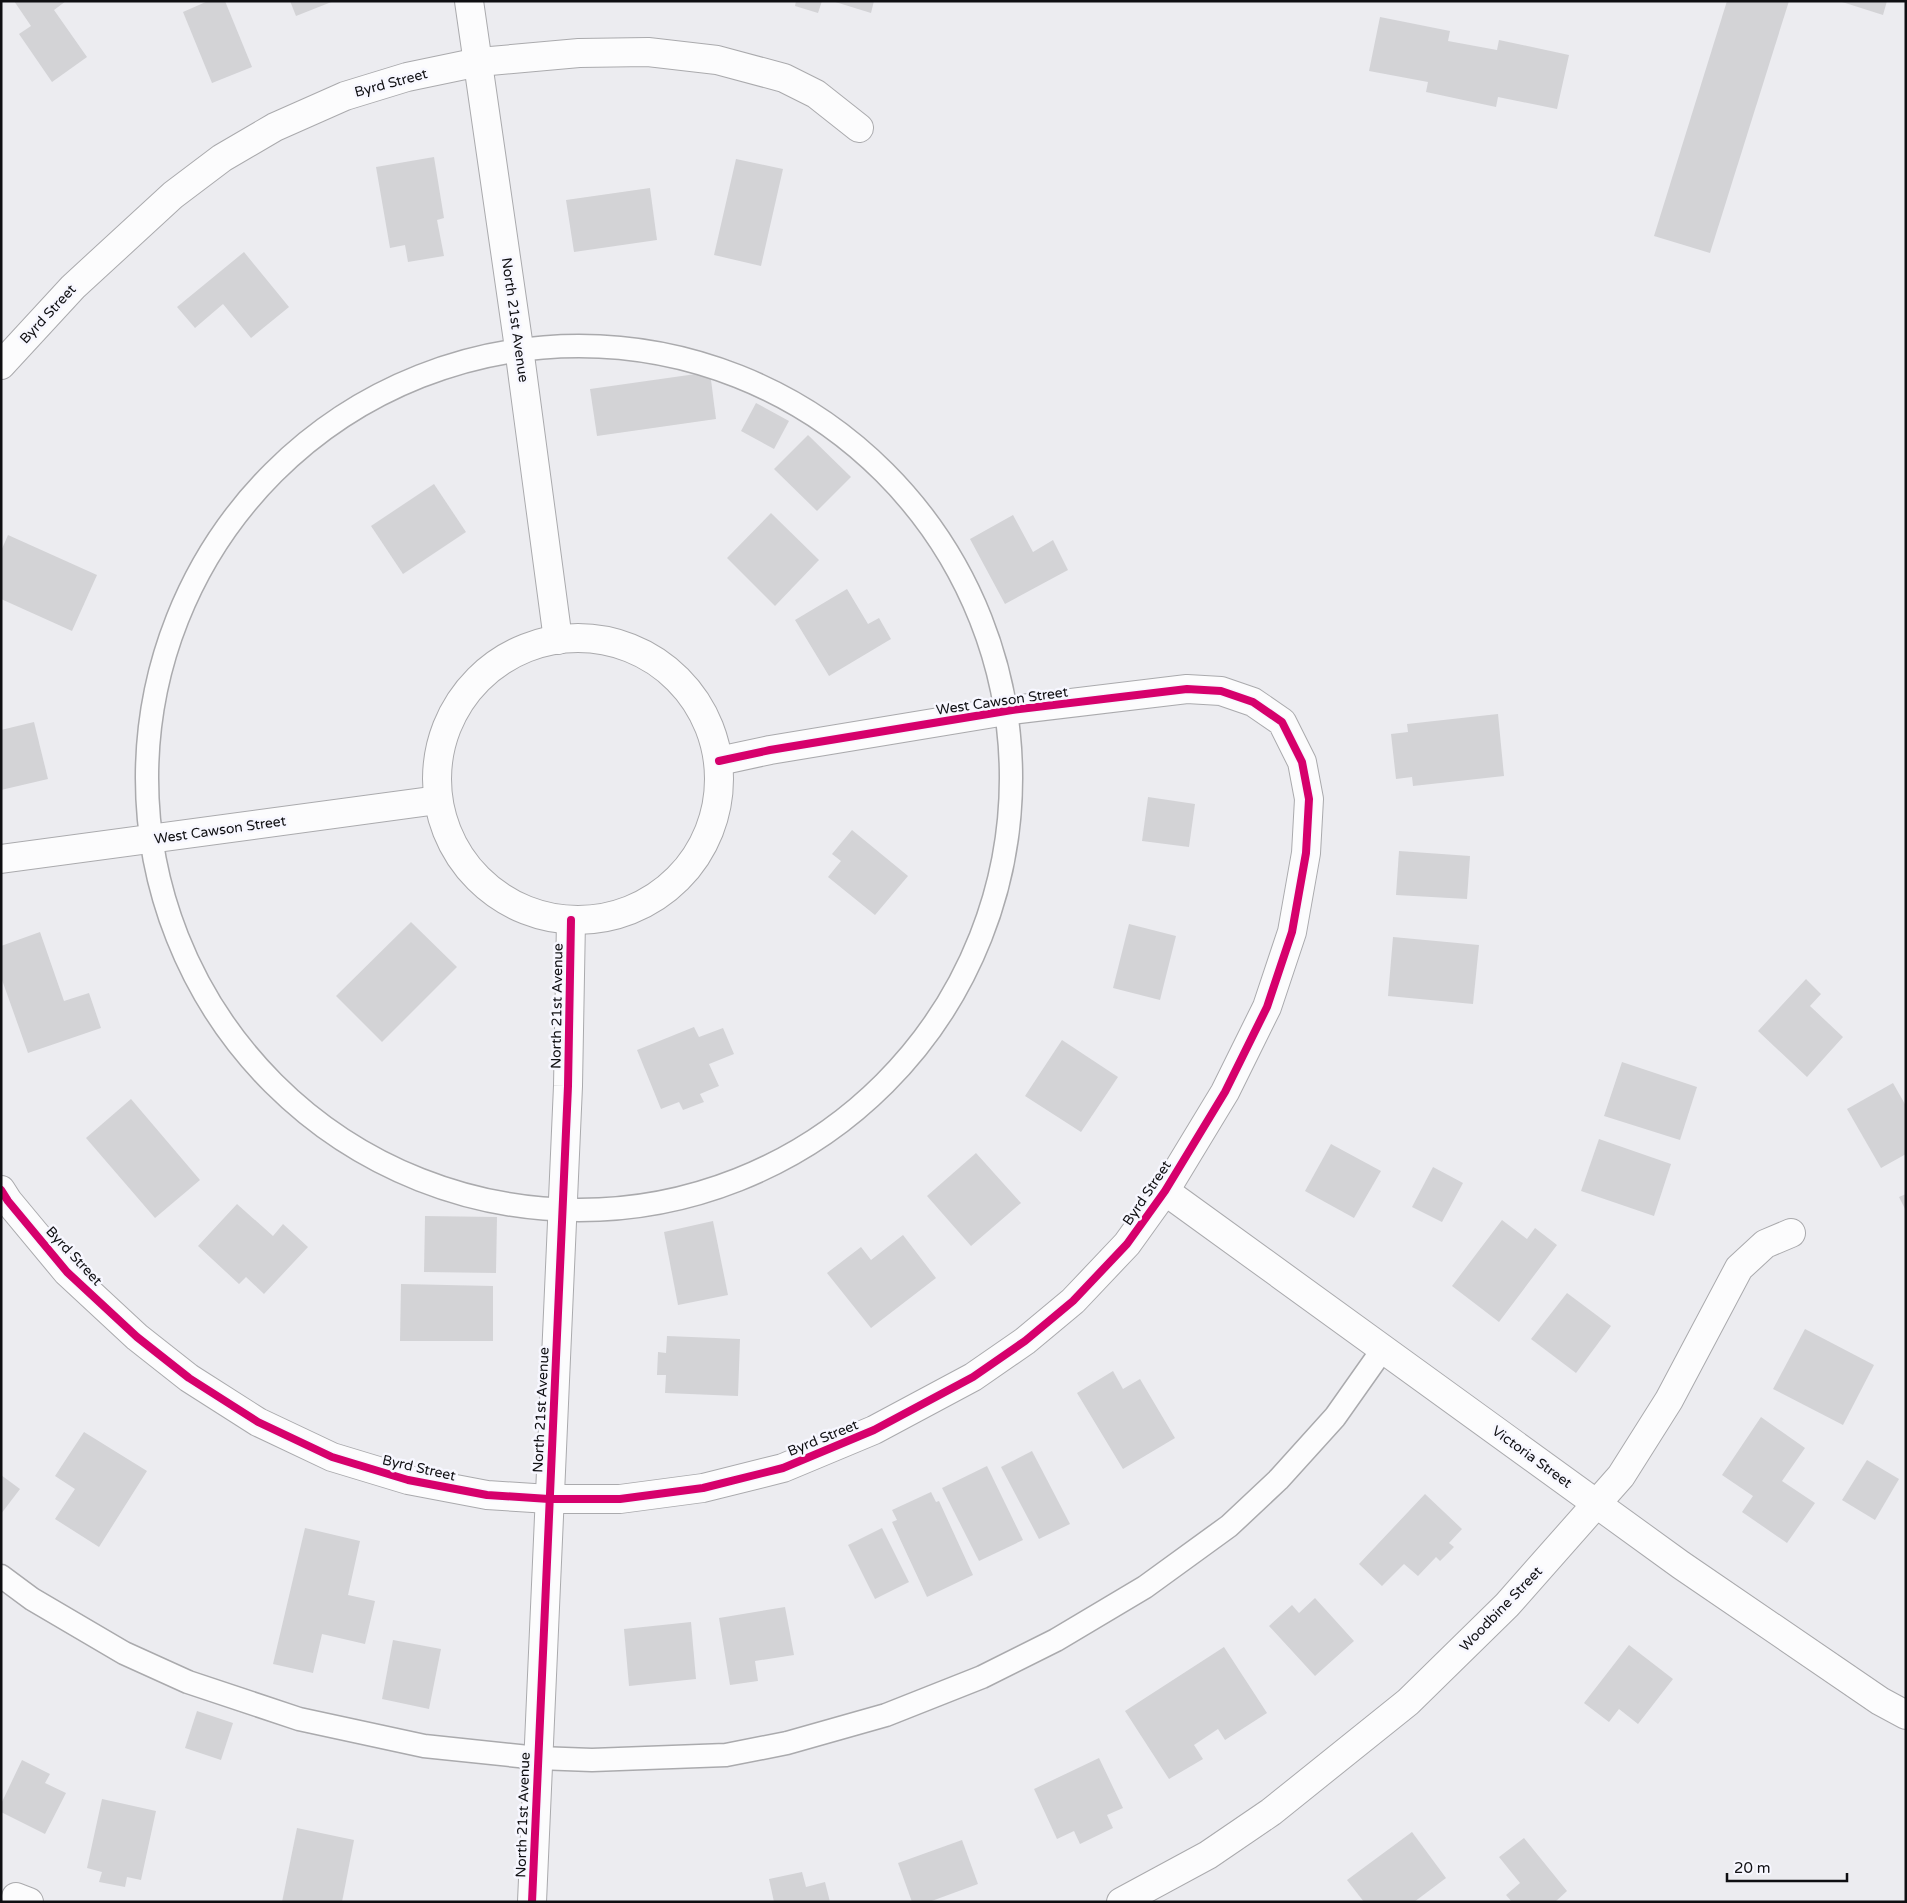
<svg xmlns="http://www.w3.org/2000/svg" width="1907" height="1903" font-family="'Varela Round',sans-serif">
<rect width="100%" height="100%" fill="#ececf0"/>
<!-- building -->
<g fill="#d3d3d6">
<polygon points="14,1 66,1 54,10 87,57 52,82 19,34 31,26"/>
<polygon points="208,1 225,1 252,67 212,83 183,12"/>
<polygon points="290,1 334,1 296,16"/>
<polygon points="796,1 822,1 818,13 795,6"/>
<polygon points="832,1 874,1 871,13"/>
<polygon points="1727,1 1789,1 1710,253 1654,236"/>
<polygon points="1839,1 1887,1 1883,15"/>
<polygon points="1380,17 1450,31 1448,41 1497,50 1499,40 1569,55 1557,109 1498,97 1496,107 1426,92 1428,82 1369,71"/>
<polygon points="434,157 444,218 437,220 444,256 408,262 405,245 390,248 376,167"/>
<polygon points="736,159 783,169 761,266 714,255"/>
<polygon points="650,188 657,240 574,252 566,200"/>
<polygon points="244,252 289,307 251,338 223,304 195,328 177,307"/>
<polygon points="710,372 716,419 597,436 590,389"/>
<polygon points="756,403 789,421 774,449 741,431"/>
<polygon points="808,435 851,477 817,511 774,469"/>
<polygon points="434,484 466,532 403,574 371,526"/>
<polygon points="771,513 819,560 775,606 727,558"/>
<polygon points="1013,515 1033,552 1053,540 1068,570 1005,604 970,539"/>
<polygon points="8,535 97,575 72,631 1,599 1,551"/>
<polygon points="847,589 868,624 879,618 891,639 829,676 795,620"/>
<polygon points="1498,714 1504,776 1413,786 1412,777 1396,779 1391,734 1408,732 1407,724"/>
<polygon points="34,722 48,779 1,790 1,730"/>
<polygon points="1148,797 1195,804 1189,847 1142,841"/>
<polygon points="852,830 908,876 875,915 828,877 841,861 832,854"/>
<polygon points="1399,851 1470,856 1467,899 1396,895"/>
<polygon points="411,922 457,967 382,1042 336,996"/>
<polygon points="1129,924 1176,936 1160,1000 1113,988"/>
<polygon points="40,932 64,1001 89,993 101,1028 28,1053 1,977 1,946"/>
<polygon points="1393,937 1479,945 1473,1004 1388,996"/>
<polygon points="1806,979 1821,994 1810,1006 1843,1037 1807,1077 1758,1031"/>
<polygon points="694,1027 699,1037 723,1028 734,1054 709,1064 719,1086 700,1094 704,1102 683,1110 679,1102 661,1109 637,1050"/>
<polygon points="1062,1040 1118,1077 1081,1132 1025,1096"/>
<polygon points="1622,1062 1697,1087 1680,1140 1604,1116"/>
<polygon points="1893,1083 1906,1106 1906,1154 1881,1168 1847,1109"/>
<polygon points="131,1099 200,1180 155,1218 86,1138"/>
<polygon points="1599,1139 1671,1164 1654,1216 1581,1191"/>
<polygon points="1331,1144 1381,1171 1354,1218 1305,1191"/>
<polygon points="976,1153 1021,1203 971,1246 927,1196"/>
<polygon points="1433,1167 1463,1183 1442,1222 1412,1207"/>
<polygon points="1906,1194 1906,1211 1899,1197"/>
<polygon points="237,1204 273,1236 283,1224 308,1247 264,1294 246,1277 239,1284 198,1246"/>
<polygon points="425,1216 497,1217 496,1273 424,1272"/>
<polygon points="1502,1220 1527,1239 1535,1228 1557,1245 1499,1322 1452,1286"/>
<polygon points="713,1221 728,1295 678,1305 664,1232"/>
<polygon points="903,1235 936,1278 871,1328 827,1273 861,1247 871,1260"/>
<polygon points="401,1284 493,1286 493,1341 400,1341"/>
<polygon points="1567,1293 1611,1326 1576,1373 1531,1339"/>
<polygon points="1805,1329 1874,1365 1843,1425 1773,1389"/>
<polygon points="667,1336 740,1339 738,1396 665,1393 666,1375 657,1375 658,1352 666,1353"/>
<polygon points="1113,1371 1123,1389 1140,1379 1175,1438 1123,1469 1077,1393"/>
<polygon points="1761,1417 1805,1448 1782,1481 1815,1503 1787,1543 1742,1512 1753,1496 1722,1475"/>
<polygon points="84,1432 147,1471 99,1547 55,1519 75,1489 55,1476"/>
<polygon points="1032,1451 1070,1524 1039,1539 1001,1467"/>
<polygon points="1867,1460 1899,1479 1875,1520 1842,1500"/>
<polygon points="987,1466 1023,1540 979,1561 942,1488"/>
<polygon points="1,1475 20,1489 1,1514"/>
<polygon points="931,1492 936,1502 939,1501 973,1575 927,1597 892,1522 897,1520 892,1510"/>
<polygon points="1425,1494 1462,1529 1449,1543 1454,1547 1440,1561 1436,1557 1418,1576 1404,1564 1382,1586 1359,1564"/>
<polygon points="305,1528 360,1541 348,1595 375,1601 365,1644 322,1634 313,1673 273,1664"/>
<polygon points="882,1528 909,1582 875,1599 848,1545"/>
<polygon points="1315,1598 1354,1641 1315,1676 1269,1626 1292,1605 1299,1613"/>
<polygon points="785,1607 794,1655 755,1661 758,1681 730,1685 719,1618"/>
<polygon points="691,1622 696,1679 629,1686 624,1629"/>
<polygon points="393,1640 441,1649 429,1709 382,1699"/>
<polygon points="1629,1645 1673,1679 1638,1724 1619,1709 1609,1722 1584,1703"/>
<polygon points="1224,1647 1267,1713 1225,1740 1218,1729 1194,1745 1203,1759 1169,1779 1125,1711"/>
<polygon points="197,1711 233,1723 221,1760 185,1748"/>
<polygon points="1099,1758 1123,1808 1107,1815 1113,1828 1080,1844 1074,1831 1057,1839 1034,1789"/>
<polygon points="22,1760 50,1774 45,1783 66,1793 45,1834 1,1812 1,1804"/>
<polygon points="102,1799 156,1811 141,1880 127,1877 125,1887 99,1882 102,1872 87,1868"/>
<polygon points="297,1828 354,1840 342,1902 282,1902"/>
<polygon points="1412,1832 1446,1878 1414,1902 1364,1902 1347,1880"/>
<polygon points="1524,1838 1567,1891 1555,1902 1512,1902 1506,1895 1520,1883 1499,1857"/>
<polygon points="962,1840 978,1884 929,1902 912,1902 898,1863"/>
<polygon points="802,1872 806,1887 825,1882 830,1902 774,1902 769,1879"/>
</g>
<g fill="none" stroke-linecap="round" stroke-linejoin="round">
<defs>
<g id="service">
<circle cx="579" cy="778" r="432"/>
<polyline points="1,1576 32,1599 124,1653 188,1682 299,1719 424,1746 538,1758 592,1760 726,1755 787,1743 886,1715 982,1677 1056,1640 1145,1587 1229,1526 1278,1480 1335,1417 1383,1349"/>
</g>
<g id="minor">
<polyline points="1,365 73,287 173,195 222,158 275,127 345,96 407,77 479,62 579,53 648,52 717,60 784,78 816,94 859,128"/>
<polyline points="1,859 438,800"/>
<polyline points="1,1190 8,1201 67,1272 137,1337 189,1378 258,1422 332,1457 408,1480 487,1495 549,1499 620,1499 703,1488 783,1468 874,1430 973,1377 1025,1341 1073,1301 1127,1244 1165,1191 1225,1092 1267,1007 1292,932 1306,853 1309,799 1302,762 1282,722 1253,702 1221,691 1187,689 1012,710 770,750 719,761"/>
<polyline points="1165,1191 1681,1565 1880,1701 1906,1715"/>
<polyline points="16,1897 29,1902"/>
<polyline points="1121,1902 1208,1855 1271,1812 1408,1702 1507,1605 1621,1476 1669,1400 1739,1268 1765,1244 1791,1233"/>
</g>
<g id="tertiary">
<polyline points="469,1 519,348 558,640"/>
<circle cx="578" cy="779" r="141"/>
<polyline points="532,1902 568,1086 571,920"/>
</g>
</defs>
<!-- service casing -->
<use href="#service" stroke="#aaaaad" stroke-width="25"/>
<!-- minor casing -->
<use href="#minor" stroke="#aaaaad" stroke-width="30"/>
<!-- tertiary casing -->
<use href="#tertiary" stroke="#aaaaad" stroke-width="30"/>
<!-- service -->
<use href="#service" stroke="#fcfcfd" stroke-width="22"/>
<!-- minor -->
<use href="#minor" stroke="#fcfcfd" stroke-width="28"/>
<!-- tertiary -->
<use href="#tertiary" stroke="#fcfcfd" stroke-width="28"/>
<defs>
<g id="cycleway">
<polyline points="1,1190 8,1201 67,1272 137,1337 189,1378 258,1422 332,1457 408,1480 487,1495 549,1499 620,1499 703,1488 783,1468 874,1430 973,1377 1025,1341 1073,1301 1127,1244 1165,1191 1225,1092 1267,1007 1292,932 1306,853 1309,799 1302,762 1282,722 1253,702 1221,691 1187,689 1012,710 770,750 719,761"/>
<polyline points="532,1902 568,1086 571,920"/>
</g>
</defs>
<!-- cycleway casing -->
<use href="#cycleway" stroke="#f7f7ff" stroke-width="11"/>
<!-- cycleway -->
<use href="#cycleway" stroke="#d6006c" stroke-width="8"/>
</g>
<g text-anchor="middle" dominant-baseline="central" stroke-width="5" stroke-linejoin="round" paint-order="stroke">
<!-- street labels -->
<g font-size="14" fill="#0f0f12" stroke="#f7f7ff">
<text transform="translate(391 83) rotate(-15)">Byrd Street</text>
<text transform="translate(48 314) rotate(-47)">Byrd Street</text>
<text transform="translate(515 320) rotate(82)">North 21st Avenue</text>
<text transform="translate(1002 701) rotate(-8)">West Cawson Street</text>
<text transform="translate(220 830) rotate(-8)">West Cawson Street</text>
<text transform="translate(557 1006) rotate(-89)">North 21st Avenue</text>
<text transform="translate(1147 1193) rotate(-56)">Byrd Street</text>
<text transform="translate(74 1256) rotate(47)">Byrd Street</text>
<text transform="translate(541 1410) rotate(-87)">North 21st Avenue</text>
<text transform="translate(823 1438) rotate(-22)">Byrd Street</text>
<text transform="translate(1532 1457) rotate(36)">Victoria Street</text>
<text transform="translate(419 1468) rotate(13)">Byrd Street</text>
<text transform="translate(1501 1609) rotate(-46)">Woodbine Street</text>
<text transform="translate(523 1815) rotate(-88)">North 21st Avenue</text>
</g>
</g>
<!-- border -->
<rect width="1907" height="1903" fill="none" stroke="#0f0f12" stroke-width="5"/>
<!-- scale -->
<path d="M1727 1873v8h120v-8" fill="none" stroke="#0f0f12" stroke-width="2.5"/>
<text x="1734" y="1873" font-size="15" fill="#0f0f12" stroke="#f7f7ff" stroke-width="4" paint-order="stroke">20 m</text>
</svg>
